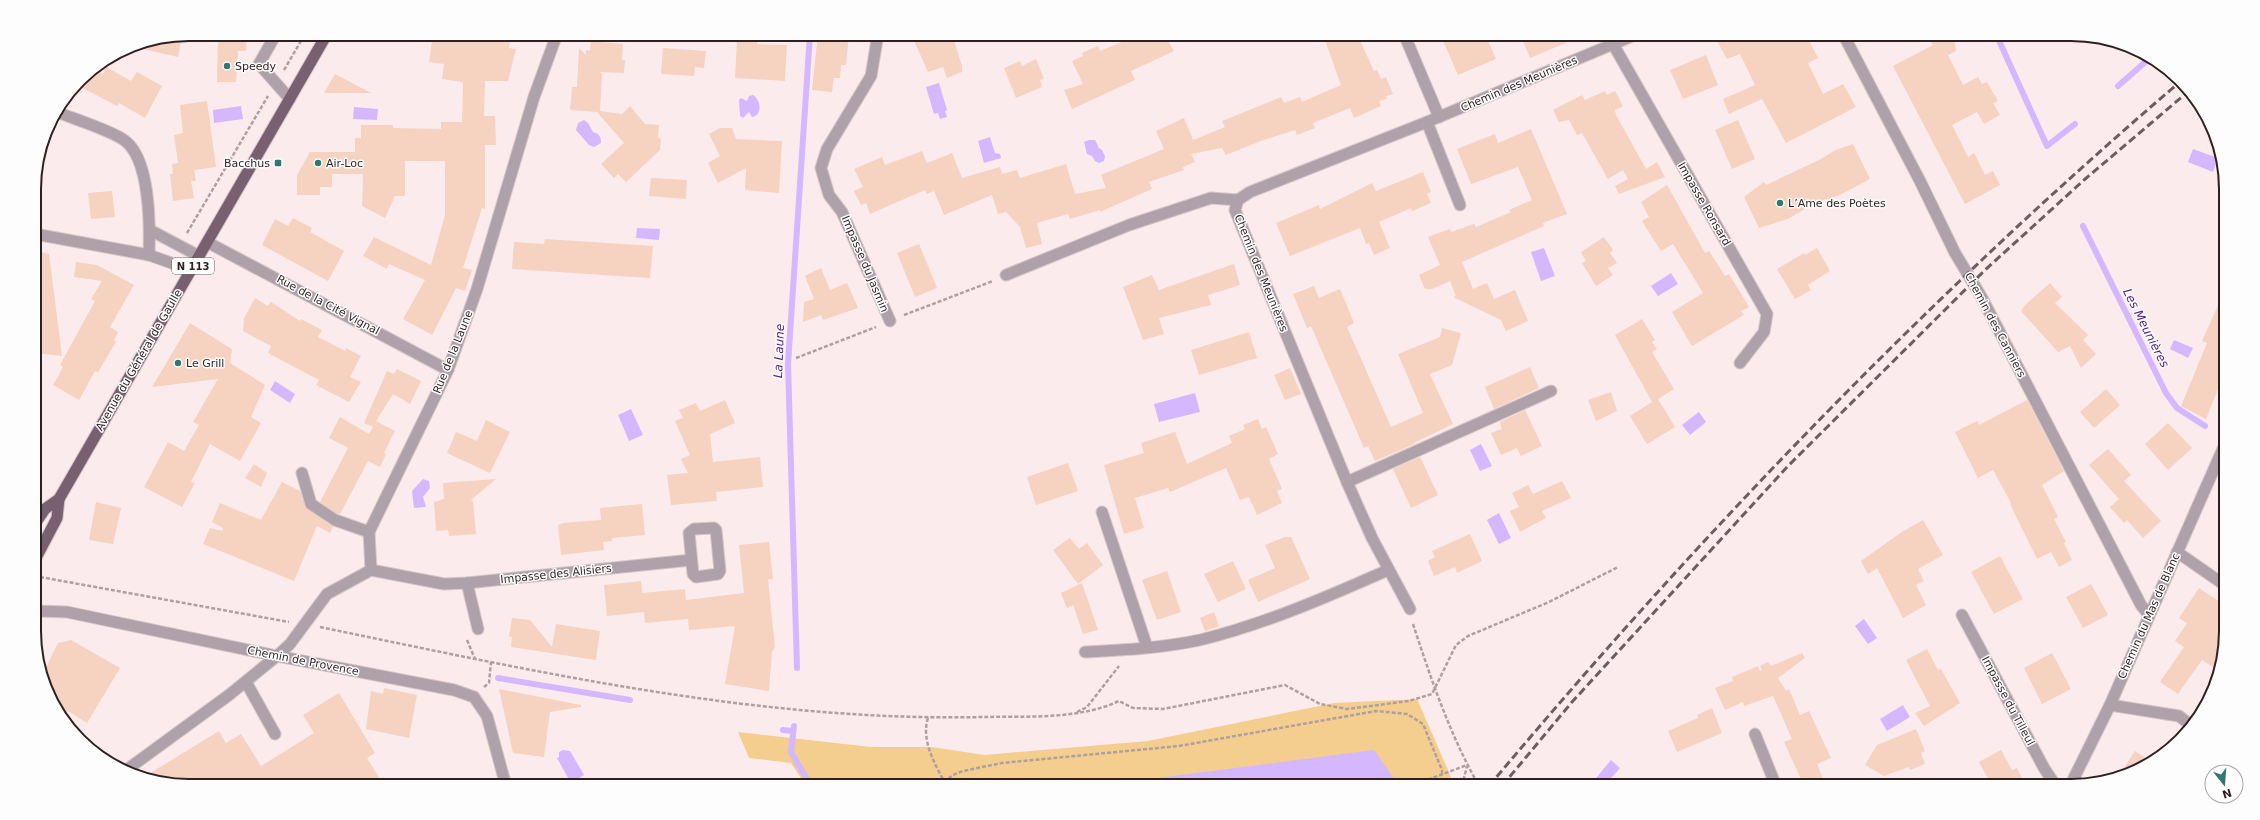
<svg xmlns="http://www.w3.org/2000/svg" width="2260" height="820" font-family="'DejaVu Sans',sans-serif">
<rect width="100%" height="100%" fill="#fcebec"/>
<!-- green -->
<polygon fill="#f4ce8f" points="1417,699 1451,777 1444,786 806,786 791,763 749,758 738,732 871,747 932,747 984,755 1148,741 1334,703"/>
<!-- water -->
<g fill="#d4b7ff">
<polygon points="939,83 947,110 945,111 947,117 940,119 938,113 934,114 926,87"/>
<path d="M 753,95 C 761,100 763,115 752,117 L 749,112 L 743,118 L 740,116 L 739,100 L 741,98 L 747,101 L 749,96 Z"/>
<polygon points="241,106 243,119 214,123 213,110"/>
<polygon points="354,107 378,109 377,120 353,119"/>
<path d="M 584,120 L 588,123 L 593,132 C 599,134 601,136 601,143 L 594,147 L 589,145 L 576,130 L 578,123 Z"/>
<polygon points="990,137 995,153 1000,154 1001,158 984,163 978,141"/>
<polygon points="1089,140 1095,140 1099,148 1102,150 1105,156 1104,161 1099,163 1095,161 1092,156 1087,154 1084,142"/>
<polygon points="2193,149 2218,158 2213,172 2188,162"/>
<polygon points="637,228 660,229 659,240 636,238"/>
<polygon points="1544,248 1555,276 1541,281 1531,252"/>
<polygon points="1671,273 1678,284 1658,296 1651,286"/>
<polygon points="2174,340 2193,348 2188,358 2170,349"/>
<polygon points="275,381 295,394 290,403 270,390"/>
<polygon points="1195,393 1200,412 1159,422 1154,404"/>
<polygon points="631,409 643,435 629,441 618,415"/>
<polygon points="1699,412 1706,422 1690,435 1682,425"/>
<polygon points="1481,444 1492,466 1480,471 1470,450"/>
<polygon points="423,479 429,481 430,488 423,497 426,507 414,508 412,491"/>
<polygon points="1499,513 1511,538 1499,544 1487,520"/>
<polygon points="1864,619 1877,638 1868,644 1855,626"/>
<polygon points="1903,705 1910,717 1887,731 1880,719"/>
<polygon points="563,750 570,751 584,775 571,783 557,758 559,757 559,752"/>
<polygon points="1374,750 1393,777 1386,786 1095,786"/>
<polygon points="1611,760 1620,768 1605,785 1596,778"/>
</g>
<g fill="none" stroke-linecap="round" stroke-linejoin="round">
<!-- stream -->
<g stroke="#d4b7ff" stroke-width="6">
<polyline points="1996,34 2047,146 2075,124"/>
<polyline points="2118,86 2151,57"/>
<polyline points="2083,226 2166,393 2177,408 2205,426"/>
<polyline points="797,668 788,364 810,34"/>
<polyline points="498,678 630,700"/>
<polyline points="794,726 791,752 811,786"/>
<polyline points="783,730 793,731"/>
</g>
</g>
<!-- building -->
<g fill="#f6d2c1">
<polygon points="226,34 247,34 246,51 238,51 236,82 217,82 218,40 226,40"/>
<polygon points="441,34 511,34 509,48 516,49 508,81 485,81 484,116 495,116 496,145 485,145 485,209 482,208 463,268 472,270 465,291 456,288 432,335 403,319 425,280 389,264 387,269 363,256 374,237 431,265 445,215 445,161 405,161 405,196 395,196 385,218 362,206 363,174 332,174 332,187 320,187 320,195 297,195 297,175 310,152 355,152 355,138 361,138 361,125 393,125 393,128 441,129 441,122 462,122 463,82 442,79 444,64 429,62 432,41 440,42"/>
<polygon points="818,34 849,34 846,65 841,65 840,78 834,78 832,92 812,90"/>
<polygon points="911,34 952,34 962,66 962,72 947,78 943,67 928,72"/>
<polygon points="1141,34 1164,34 1174,51 1131,71 1135,80 1072,109 1064,90 1083,84 1072,61 1083,56 1082,53 1098,46 1100,51"/>
<polygon points="1340,34 1357,34 1374,71 1377,70 1381,79 1386,77 1393,94 1386,96 1387,99 1379,101 1381,106 1354,118 1350,108 1313,123 1315,128 1297,135 1295,130 1261,141 1226,155 1222,148 1191,154 1195,162 1183,167 1184,170 1149,182 1152,189 1100,212 1100,210 1070,219 1068,214 1037,223 1042,244 1026,248 1020,227 1006,212 998,214 992,195 944,215 934,191 927,194 925,190 870,214 866,203 861,205 854,191 863,187 854,169 882,157 885,165 922,151 927,163 952,153 962,178 1000,167 1002,174 1017,170 1020,178 1066,164 1075,194 1106,188 1101,175 1164,149 1156,131 1184,118 1193,140 1225,127 1222,121 1281,97 1284,103 1300,97 1302,102 1341,85 1325,40"/>
<polygon points="1440,34 1485,34 1496,59 1458,75"/>
<polygon points="1520,34 1587,34 1530,58"/>
<polygon points="1713,34 1806,34 1818,58 1808,63 1823,94 1843,84 1856,107 1786,143 1762,99 1729,114 1723,99 1755,85 1740,54 1727,59"/>
<polygon points="182,35 178,57 129,46 130,46"/>
<polygon points="1954,37 1956,51 1948,55 1963,85 1978,77 1982,84 1987,82 1998,101 1993,103 2000,115 1984,124 1977,112 1952,125 1968,157 1974,153 1985,175 1993,171 2000,185 1965,204 1893,66 1933,45 1930,41"/>
<polygon points="737,40 757,41 757,44 787,45 785,81 735,78"/>
<polygon points="591,41 623,44 622,60 625,60 624,73 600,72 602,74 600,111 622,114 630,106 645,124 659,125 658,138 661,139 660,150 626,182 618,174 614,178 601,164 624,143 597,112 570,110 572,87 577,87 579,48 586,55 586,50 590,51"/>
<polygon points="663,48 706,51 704,68 695,67 694,76 661,74"/>
<polygon points="1706,55 1718,85 1683,99 1670,70"/>
<polygon points="1036,59 1044,79 1040,80 1042,87 1016,98 1004,68 1020,61 1022,66"/>
<polygon points="106,67 131,81 137,72 162,86 145,118 119,103 117,106 77,85 86,73 93,69 103,74"/>
<polygon points="335,74 371,93 324,93"/>
<polygon points="1605,91 1607,95 1615,91 1623,106 1615,110 1616,115 1646,169 1657,162 1665,177 1619,194 1615,186 1628,179 1623,170 1608,179 1582,133 1577,135 1569,120 1559,122 1553,110 1582,95 1585,100"/>
<polygon points="207,101 216,167 194,170 196,181 191,181 194,198 173,201 170,174 173,174 172,164 178,163 174,135 183,133 180,105"/>
<polygon points="1738,120 1755,159 1732,169 1715,130"/>
<polygon points="720,128 732,128 736,139 782,141 779,193 745,190 746,168 718,183 708,163 720,156 709,134"/>
<polygon points="1531,129 1567,214 1543,223 1544,226 1462,262 1473,289 1487,283 1494,299 1515,290 1528,321 1506,331 1501,320 1453,297 1456,296 1450,281 1432,289 1425,289 1419,275 1440,265 1428,237 1450,229 1451,232 1474,224 1476,227 1511,212 1509,210 1532,200 1518,167 1471,184 1457,149 1495,134 1498,143"/>
<polygon points="1853,144 1870,179 1840,195 1815,203 1788,219 1759,228 1744,197 1764,182 1766,185 1821,159 1835,150"/>
<polygon points="1423,172 1431,192 1427,194 1431,203 1412,211 1411,208 1379,222 1390,248 1374,255 1369,243 1366,244 1360,228 1290,256 1276,223 1319,205 1320,209 1372,183 1376,191"/>
<polygon points="651,178 687,180 686,199 649,196"/>
<polygon points="1667,185 1705,253 1709,251 1725,276 1729,274 1749,307 1741,311 1744,315 1692,346 1672,312 1703,293 1673,244 1661,251 1642,221 1649,217 1641,202"/>
<polygon points="112,191 115,217 91,219 88,193"/>
<polygon points="293,218 312,228 310,232 344,251 328,281 262,245 275,219 288,226"/>
<polygon points="1604,237 1613,250 1610,253 1617,263 1608,268 1613,275 1596,286 1582,263 1586,261 1581,252"/>
<polygon points="545,239 653,246 650,278 512,269 514,242 544,244"/>
<polygon points="919,244 937,288 915,297 897,253"/>
<polygon points="1817,248 1830,271 1808,285 1811,290 1795,299 1777,269 1804,253 1805,255"/>
<polygon points="35,251 49,254 62,356 35,353"/>
<polygon points="76,262 97,265 134,285 110,327 118,332 114,340 116,342 98,372 95,371 79,400 53,385 63,367 60,365 95,301 91,299 102,281 74,277"/>
<polygon points="1234,264 1240,285 1208,295 1211,305 1159,318 1164,334 1143,340 1123,287 1152,275 1159,290"/>
<polygon points="821,268 830,290 847,283 858,308 823,320 821,315 803,322 804,302 814,299 805,276"/>
<polygon points="2050,283 2062,297 2055,303 2088,335 2083,340 2096,354 2081,368 2070,346 2058,352 2021,311 2025,305"/>
<polygon points="1314,286 1319,298 1340,289 1354,323 1347,327 1391,427 1423,413 1398,354 1440,337 1442,328 1461,333 1452,365 1430,374 1453,424 1414,443 1414,444 1375,461 1368,446 1364,448 1311,326 1307,328 1293,294"/>
<polygon points="2225,290 2225,372 2206,419 2181,406 2207,343 2202,341"/>
<polygon points="255,298 268,306 271,302 300,321 301,319 322,330 318,337 345,351 346,348 361,356 350,377 361,382 349,402 316,385 319,380 268,353 271,346 243,331 244,318"/>
<polygon points="1642,319 1655,340 1652,342 1657,349 1652,352 1674,389 1658,399 1675,427 1647,444 1630,416 1652,402 1615,335"/>
<polygon points="190,323 232,349 230,363 265,385 251,417 261,423 240,461 210,444 191,482 195,483 182,507 144,487 168,442 184,451 199,425 193,422 218,379 152,387"/>
<polygon points="1249,332 1257,358 1199,375 1191,350"/>
<polygon points="1530,367 1539,388 1494,409 1485,387"/>
<polygon points="1290,368 1301,394 1285,400 1274,375"/>
<polygon points="397,369 421,381 410,404 393,394 376,421 395,431 384,453 386,454 380,467 368,461 340,514 338,514 320,502 348,448 329,438 340,417 369,434 373,427 364,423 387,371 394,374"/>
<polygon points="2106,389 2120,405 2094,428 2080,412"/>
<polygon points="1611,392 1617,411 1596,421 1588,400"/>
<polygon points="725,400 735,423 710,434 713,462 760,457 763,487 716,492 717,501 671,505 667,475 688,473 681,459 690,455 675,421 683,418 679,410 696,403 700,411"/>
<polygon points="2027,400 2064,471 2042,485 2058,517 2054,519 2066,542 2064,543 2072,560 2059,567 2051,552 2037,559 2010,504 2011,503 1993,470 1978,478 1955,432 1977,421 1979,425"/>
<polygon points="1525,410 1542,446 1521,456 1517,448 1501,455 1491,433 1502,429 1500,422"/>
<polygon points="1258,419 1262,429 1266,427 1278,454 1269,459 1282,489 1277,491 1282,503 1257,515 1249,497 1240,500 1226,468 1170,492 1168,488 1135,498 1144,528 1124,534 1104,465 1144,453 1141,443 1175,432 1187,464 1232,443 1229,436 1245,429 1243,425"/>
<polygon points="486,420 510,432 490,473 447,453 456,432 477,441"/>
<polygon points="2168,423 2192,448 2168,470 2145,444"/>
<polygon points="2108,449 2131,475 2124,481 2161,521 2143,538 2127,520 2124,523 2110,507 2119,499 2089,465"/>
<polygon points="1420,457 1438,495 1411,508 1393,469"/>
<polygon points="1068,463 1078,491 1036,505 1027,477"/>
<polygon points="254,464 267,473 261,487 245,478"/>
<polygon points="496,479 471,500 473,502 476,534 449,536 448,530 436,531 434,502 444,499 443,483"/>
<polygon points="1562,481 1571,498 1542,511 1546,518 1520,532 1510,511 1519,507 1512,493 1528,485 1533,494"/>
<polygon points="282,482 300,491 307,509 333,527 330,533 317,526 294,581 203,544 210,528 222,531 223,528 212,522 220,503 261,520"/>
<polygon points="96,502 121,508 113,544 89,540"/>
<polygon points="642,504 645,535 612,538 612,541 603,542 604,550 561,555 558,525 563,523 601,520 600,508"/>
<polygon points="1923,520 1943,555 1918,569 1924,581 1916,585 1926,605 1903,618 1877,568 1868,574 1861,561 1902,532"/>
<polygon points="1470,534 1482,561 1457,573 1455,567 1434,576 1428,561 1435,557 1432,551"/>
<polygon points="1285,537 1291,537 1310,579 1258,602 1248,580 1275,568 1265,545"/>
<polygon points="1070,538 1079,549 1087,543 1103,565 1078,584 1053,550"/>
<polygon points="769,542 773,579 768,579 775,647 772,652 769,691 725,684 735,626 689,630 688,619 645,623 644,612 607,616 604,585 641,581 642,593 685,589 686,600 744,593 739,545"/>
<polygon points="2000,556 2023,599 1994,614 1971,572"/>
<polygon points="1233,561 1246,589 1218,602 1204,574"/>
<polygon points="1167,571 1181,612 1157,620 1142,580"/>
<polygon points="1082,583 1098,630 1083,634 1073,605 1067,608 1061,593"/>
<polygon points="2091,584 2108,615 2083,628 2066,597"/>
<polygon points="2199,588 2226,606 2226,631 2219,671 2202,660 2178,694 2160,682 2184,647 2175,641 2187,623 2179,618"/>
<polygon points="1214,612 1219,626 1205,631 1200,618"/>
<polygon points="512,618 530,620 552,647 556,624 600,631 596,660 511,647 512,637 509,636"/>
<polygon points="71,640 120,668 87,723 68,711 63,719 50,700 42,675 58,643"/>
<polygon points="1927,649 1938,670 1941,669 1960,703 1924,726 1915,713 1930,706 1906,660"/>
<polygon points="1802,653 1805,658 1778,678 1786,691 1789,689 1800,715 1809,711 1831,758 1817,764 1826,786 1804,786 1784,742 1792,739 1773,696 1744,706 1743,702 1725,710 1715,688 1733,681 1732,677 1758,666 1760,671 1762,670 1760,666 1768,662 1771,666"/>
<polygon points="2052,653 2071,689 2042,704 2024,668"/>
<polygon points="384,688 417,695 409,738 366,729 371,691 383,694"/>
<polygon points="499,689 581,705 581,707 550,712 544,757 513,753"/>
<polygon points="339,693 375,753 367,758 384,786 189,786 142,778 219,731 226,743 241,734 261,766 314,733 303,715"/>
<polygon points="1712,708 1722,733 1677,752 1668,731 1698,718 1697,715"/>
<polygon points="1916,729 1925,751 1921,753 1925,764 1910,770 1909,767 1884,776 1865,765 1877,745"/>
<polygon points="2001,750 2012,770 2017,768 2026,786 1984,786 1995,779 1990,782 1979,762"/>
<polygon points="2135,751 2152,762 2130,774 2118,777"/>
</g>
<g fill="none" stroke-linecap="round" stroke-linejoin="round">
<defs>
<g id="service">
<polyline points="276,34 259,64 290,99"/>
<polyline points="1427,122 1460,205"/>
<polyline points="1006,275 1129,225 1211,198 1238,200"/>
<polyline points="302,473 311,504 335,520 369,532"/>
<polyline points="1347,482 1551,391"/>
<polyline points="1102,512 1147,647"/>
<polyline points="277,656 290,644 327,594 371,570"/>
<polyline points="246,682 275,734"/>
</g>
<g id="minor">
<polyline points="557,34 534,97 477,289 448,370 369,532 371,570 444,584 467,583 691,560"/>
<polyline points="878,34 871,76 827,149 821,168 829,195 842,212 890,321"/>
<polyline points="1404,34 1439,117"/>
<polyline points="1843,34 1920,181 1955,253 1982,298 2141,605 2149,615"/>
<polyline points="1613,44 1767,314 1764,332 1740,363"/>
<path d="M 57,112 C 74,119 110,130 124,140 C 150,158 150,225 149,255"/>
<polyline points="150,230 199,256"/>
<polyline points="35,234 149,255 191,270"/>
<polyline points="207,242 448,370"/>
<polygon points="714,528 716,530 720,571 718,574 696,577 693,574 689,533 694,529"/>
<polyline points="2177,552 2226,586"/>
<polyline points="467,583 478,629"/>
<polyline points="1410,609 1372,538 1347,482 1235,210 1238,200 1250,192 1427,122 1637,34"/>
<polyline points="37,611 67,612 277,656 454,690 474,697 487,716 506,786"/>
<polyline points="1962,615 2044,768 2056,786"/>
<path d="M 1085,652 C 1123,650 1162,648 1200,640 C 1265,624 1327,597 1388,570"/>
<polyline points="2110,705 2179,716 2192,726"/>
<polyline points="1755,734 1776,786"/>
<polyline points="125,771 229,695 277,656"/>
<polyline points="2070,786 2110,705 2225,444"/>
</g>
<g id="primary">
<polyline points="36,522 45,509 59,499 327,34"/>
<polyline points="36,558 57,518 59,499"/>
</g>
</defs>
<!-- service casing -->
<use href="#service" stroke="#d7c6c7" stroke-width="13"/>
<!-- minor casing -->
<use href="#minor" stroke="#d7c6c7" stroke-width="13"/>
<!-- primary casing -->
<use href="#primary" stroke="#d7c6c7" stroke-width="13"/>
<!-- path -->
<g stroke="#af9fa1" stroke-width="2.5" stroke-dasharray="4 2" stroke-linecap="butt">
<polyline points="284,70 305,34"/>
<polyline points="187,233 268,96"/>
<polyline points="904,315 993,281"/>
<polyline points="796,358 876,327"/>
<polyline points="40,577 289,622"/>
<path d="M 1413,624 C 1431,679 1450,735 1479,786"/>
<path d="M 320,627 C 538,672 759,722 983,717 C 1027,716 1078,720 1119,701 L 1133,708 L 1163,709 L 1285,685 L 1320,704 L 1347,709 L 1409,701 L 1432,694 L 1456,645 L 1468,636 L 1549,602 L 1618,567"/>
<polyline points="467,640 475,659"/>
<polyline points="484,687 489,683 491,662"/>
<polyline points="1077,712 1087,707 1119,666"/>
<path d="M 928,718 C 921,739 934,763 944,781"/>
<polyline points="939,786 953,775 963,771 1002,763 1179,746 1376,711 1407,714 1423,724 1442,770 1442,776"/>
<polyline points="1411,786 1467,765"/>
<polyline points="1462,786 1467,766"/>
</g>
<!-- service -->
<use href="#service" stroke="#afa1aa" stroke-width="11"/>
<!-- minor -->
<use href="#minor" stroke="#afa1aa" stroke-width="11"/>
<!-- primary -->
<use href="#primary" stroke="#786071" stroke-width="11"/>
<!-- rail -->
<g stroke="#6d5d5f" stroke-width="3" stroke-dasharray="8 4" stroke-linecap="butt">
<path d="M 1489,786 C 1701,533 1930,295 2181,81"/>
<polyline points="1502,786 1572,702 1788,466 1985,270 2084,180 2190,90"/>
</g>
</g>
<!-- markers -->
<g fill="#32786e" stroke="#fdfdfd" stroke-width="1.5">
<circle cx="227" cy="66" r="4"/>
<rect x="274" y="159" width="8" height="8" rx="2"/>
<circle cx="318" cy="163" r="4"/>
<circle cx="1780" cy="203" r="4"/>
<circle cx="178" cy="363" r="4"/>
</g>
<g text-anchor="middle" dominant-baseline="central" stroke-width="3" stroke-linejoin="round" paint-order="stroke">
<!-- shield labels -->
<rect fill="#fdfdfd" stroke="#6c6263" stroke-width="1" x="172" y="258" width="42" height="16" rx="3"/>
<g font-size="10" font-weight="bold" fill="#2e1f21">
<text x="193" y="266">N 113</text>
</g>
<!-- poi labels -->
<g font-size="11" fill="#2e1f21" stroke="#fdfdfd" text-anchor="start">
<text x="235" y="66">Speedy</text>
<text x="270" y="163" text-anchor="end">Bacchus</text>
<text x="326" y="163">Air-Loc</text>
<text x="1788" y="203">L’Ame des Poètes</text>
<text x="186" y="363">Le Grill</text>
</g>
<!-- street labels -->
<g font-size="11" fill="#2e1f21" stroke="#fdfdfd">
<text transform="translate(1519 84) rotate(-23)">Chemin des Meunières</text>
<text transform="translate(1704 204) rotate(60)">Impasse Ronsard</text>
<text transform="translate(865 264) rotate(67)">Impasse du Jasmin</text>
<text transform="translate(1261 273) rotate(68)">Chemin des Meunières</text>
<text transform="translate(328 305) rotate(28)">Rue de la Cité Vignal</text>
<text transform="translate(1995 325) rotate(62)">Chemin des Canniers</text>
<text transform="translate(453 352) rotate(-68)">Rue de la Laune</text>
<text transform="translate(139 360) rotate(-60)">Avenue du Général de Gaulle</text>
<text transform="translate(556 574) rotate(-6)">Impasse des Alisiers</text>
<text transform="translate(2149 616) rotate(-66)">Chemin du Mas de Blanc</text>
<text transform="translate(303 661) rotate(11)">Chemin de Provence</text>
<text transform="translate(2008 701) rotate(62)">Impasse du Tilleul</text>
</g>
<!-- water labels -->
<g font-size="12" font-style="italic" fill="#521e84" stroke="#fdfdfd">
<text transform="translate(2146 328) rotate(63)">Les Meunières</text>
<text transform="translate(779 351) rotate(-88)">La Laune</text>
</g>
</g>
<!-- crop -->
<path d="M0 0H2260V820H0ZM189 41H2071A148 148 0 0 1 2219 189V631A148 148 0 0 1 2071 779H189A148 148 0 0 1 41 631V189A148 148 0 0 1 189 41Z" fill="#fdfdfd" fill-rule="evenodd"/>
<path fill="none" stroke="#2e1f21" stroke-width="2" d="M189 41H2071A148 148 0 0 1 2219 189V631A148 148 0 0 1 2071 779H189A148 148 0 0 1 41 631V189A148 148 0 0 1 189 41Z"/>
<!-- north arrow -->
<g transform="translate(2224 784) rotate(163)"><circle r="19" fill="#fdfdfd" stroke="#aaa4a5"/>
<path d="M0-3L7 15L0 10L-7 15Z" fill="#32786e"/>
<text y="-6" font-size="11" font-weight="bold" text-anchor="middle" fill="#2e1f21">N</text>
</g>
</svg>
